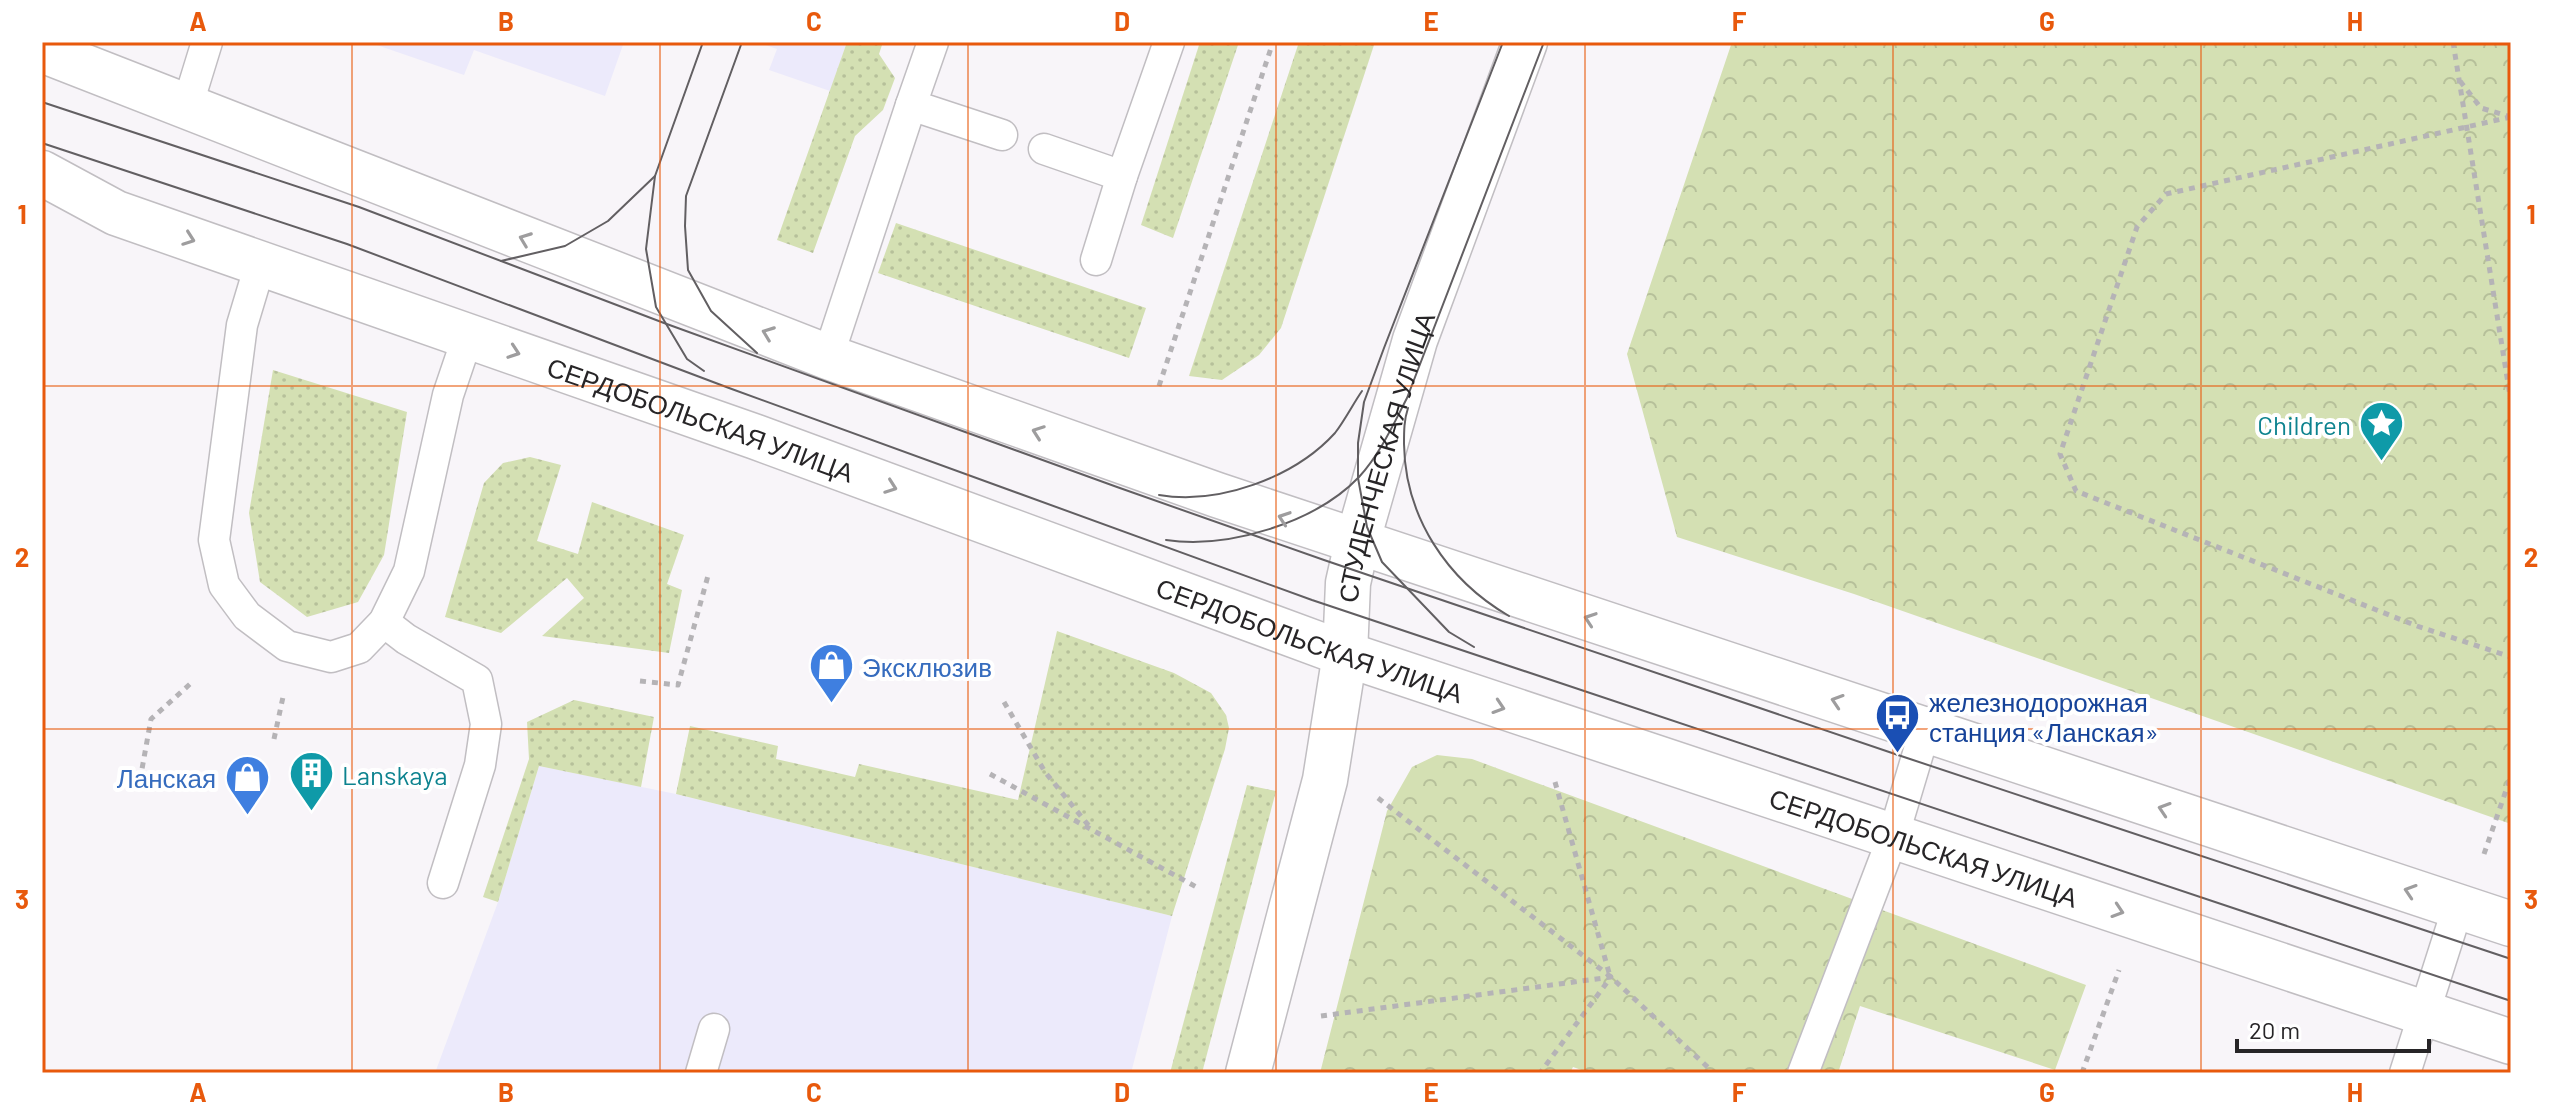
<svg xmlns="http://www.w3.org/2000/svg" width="2553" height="1115" font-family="Barlow,sans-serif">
<defs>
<pattern id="grass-dots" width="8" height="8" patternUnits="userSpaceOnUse" patternTransform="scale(2)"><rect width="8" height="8" fill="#d4e0b3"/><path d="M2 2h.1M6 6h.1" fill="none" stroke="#b6c09a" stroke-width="1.8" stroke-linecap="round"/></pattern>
<pattern id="park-crowns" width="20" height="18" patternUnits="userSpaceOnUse" patternTransform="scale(2)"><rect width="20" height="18" fill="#d4e0b3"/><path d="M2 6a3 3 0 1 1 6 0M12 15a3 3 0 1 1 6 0" fill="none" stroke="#b6c09a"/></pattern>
</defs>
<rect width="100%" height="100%" fill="#f8f5f9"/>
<!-- industrial -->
<g fill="#eceafb">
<polygon points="368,42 624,42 605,96 474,50 464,75"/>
<polygon points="757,42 847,42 830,91 769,70 777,49"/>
<polygon points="539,766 676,794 1172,916 1131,1073 435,1073 498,902"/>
</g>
<!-- grass -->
<g fill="url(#grass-dots)">
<polygon points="847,42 883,42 879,54 895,78 883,110 855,136 813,253 777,240"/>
<polygon points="1200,42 1239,42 1173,238 1141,225"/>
<polygon points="1299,42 1375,42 1281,328 1259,355 1222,380 1189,376"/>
<polygon points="896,223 1146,308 1129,358 878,273"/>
<polygon points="273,370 407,412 384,555 358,602 307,617 260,582 249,513"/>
<polygon points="530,457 561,465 537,541 578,554 592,502 684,535 667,584 682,590 669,653 542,636 584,598 567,578 501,633 445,617 484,483 503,463"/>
<polygon points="1057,631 1174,673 1211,693 1226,715 1229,728 1225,749 1172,916 676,794 690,726 778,746 776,759 855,777 859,764 1018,800"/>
<polygon points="574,700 654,717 641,787 539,766 498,902 483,897 529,759 527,722"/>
<polygon points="1247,785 1276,791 1202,1073 1170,1073"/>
</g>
<!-- park -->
<g fill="url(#park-crowns)">
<polygon points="1732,42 2511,42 2511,824 1854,594 1677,537 1627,354"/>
<polygon points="1437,755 1472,759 2086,985 2055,1070 1860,1006 1838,1073 1590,1073 1573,1067 1570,1073 1320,1073 1387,811 1412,767"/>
</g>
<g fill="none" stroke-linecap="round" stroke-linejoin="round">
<defs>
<g id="lane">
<polyline points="933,42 911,105 1002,135"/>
<polyline points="187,107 207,42"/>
<polyline points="1044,149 1122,176"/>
<polyline points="1096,260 1122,176 1169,42"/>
<polyline points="260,265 242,325 214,540 224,585 247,616 287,646 331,657 359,648 384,622 409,571 448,395 468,336"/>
<polyline points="828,357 911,105"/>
<polyline points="384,622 406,639 477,680 486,724 480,765 443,883"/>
<polyline points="701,1073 714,1029"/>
<polyline points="1803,1073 1893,837 1925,730"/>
<polyline points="2405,1073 2458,907"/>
</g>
<polyline id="street" points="1248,1073 1325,780 1345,654"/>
<g id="secondary">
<polyline points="42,50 828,357 1217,495 2511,924"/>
<path id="s1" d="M 42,173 L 116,213 L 756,437 L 1345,654 L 2511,1042"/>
<path id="s2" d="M 1345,654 L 1348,583 L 1357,543 L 1415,340 L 1525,42"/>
</g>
</defs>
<!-- lane casing -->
<use href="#lane" stroke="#c1bec2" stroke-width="33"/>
<!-- street casing -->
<use href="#street" stroke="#c1bec2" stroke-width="47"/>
<!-- secondary casing -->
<use href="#secondary" stroke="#c1bec2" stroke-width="47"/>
<!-- path -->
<g stroke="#b5b3b6" stroke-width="5" stroke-dasharray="6 6" stroke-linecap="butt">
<polyline points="2453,42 2511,402"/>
<polyline points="2460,81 2481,108 2511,117"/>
<polyline points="2511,117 2166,194 2137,227 2060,454 2076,491 2417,626 2511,657"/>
<polyline points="1159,386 1273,42"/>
<polyline points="640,681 678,685 709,572"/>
<polyline points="1004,702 1045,772 1089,826"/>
<polyline points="274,739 283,697"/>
<polyline points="990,774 1200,889"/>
<polyline points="140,780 151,719 190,684"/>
<polyline points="1555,782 1610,976"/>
<polyline points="1378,798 1611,977 1714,1073"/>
<polyline points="2484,854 2511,776"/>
<polyline points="1321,1016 1611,977 1540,1073"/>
<polyline points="2082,1073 2119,970"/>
</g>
<!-- lane -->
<use href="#lane" stroke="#fff" stroke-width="30"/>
<!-- street -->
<use href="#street" stroke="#fff" stroke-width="44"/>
<!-- secondary -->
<use href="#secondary" stroke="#fff" stroke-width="44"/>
<!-- tram -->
<g stroke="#625f62" stroke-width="2">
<polyline points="703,42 655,176 646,249 656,307 687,359 704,371"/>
<polyline points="742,42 686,196 685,226 688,270 711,311 757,353"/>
<polyline points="42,102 359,207 664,323 1117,487 1324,560 1898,755 2511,959"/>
<polyline points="42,143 347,244 729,388 1312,600 2511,1001"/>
<polyline points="501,261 565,246 608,221 655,176"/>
<path d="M 1408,408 C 1404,420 1404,431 1404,444 C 1405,517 1447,580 1509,616"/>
<path d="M 1159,495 C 1218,505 1294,478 1335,433 C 1345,420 1353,404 1362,391"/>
<path d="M 1166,540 C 1228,549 1315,523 1359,477 C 1380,454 1393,425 1407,398 L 1544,42"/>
<polyline points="1474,647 1449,632 1382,562 1367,527 1358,478 1358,443 1364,402 1384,348 1503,42"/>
</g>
</g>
<!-- one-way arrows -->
<defs><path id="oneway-chevron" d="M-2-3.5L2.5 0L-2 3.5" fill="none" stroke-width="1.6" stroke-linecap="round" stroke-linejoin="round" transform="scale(2)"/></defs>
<g stroke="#9e9d9e">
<use href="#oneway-chevron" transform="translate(189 239) rotate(20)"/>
<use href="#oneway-chevron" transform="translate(525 239) rotate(-159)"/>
<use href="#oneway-chevron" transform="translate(768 333) rotate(-159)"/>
<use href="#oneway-chevron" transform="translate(514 352) rotate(19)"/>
<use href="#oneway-chevron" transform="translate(1038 432) rotate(-160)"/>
<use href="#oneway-chevron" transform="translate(891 487) rotate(20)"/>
<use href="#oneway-chevron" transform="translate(1284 518) rotate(-161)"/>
<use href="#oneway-chevron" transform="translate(1590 619) rotate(-161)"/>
<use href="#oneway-chevron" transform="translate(1837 701) rotate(-162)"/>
<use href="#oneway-chevron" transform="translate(1499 707) rotate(18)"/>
<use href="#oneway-chevron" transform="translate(2164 809) rotate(-162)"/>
<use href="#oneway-chevron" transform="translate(2410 891) rotate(-162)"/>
<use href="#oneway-chevron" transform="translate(2118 911) rotate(18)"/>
</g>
<!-- grid -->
<path fill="none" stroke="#e8590c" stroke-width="2" stroke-opacity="0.55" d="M 352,42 L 352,1073M 660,42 L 660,1073M 968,42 L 968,1073M 1276,42 L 1276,1073M 1585,42 L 1585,1073M 1893,42 L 1893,1073M 2201,42 L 2201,1073M 42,386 L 2511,386M 42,729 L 2511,729"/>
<!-- icons -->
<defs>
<symbol id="sight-pin" viewBox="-11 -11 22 30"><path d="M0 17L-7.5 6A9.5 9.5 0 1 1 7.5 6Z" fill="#0f9aa8" stroke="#fff"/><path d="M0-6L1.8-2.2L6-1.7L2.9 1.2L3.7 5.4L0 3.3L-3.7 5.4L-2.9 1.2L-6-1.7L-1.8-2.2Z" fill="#fff"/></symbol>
<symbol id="shop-pin" viewBox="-11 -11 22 30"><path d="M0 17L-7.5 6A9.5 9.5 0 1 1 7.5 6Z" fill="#3f7fe0" stroke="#fff"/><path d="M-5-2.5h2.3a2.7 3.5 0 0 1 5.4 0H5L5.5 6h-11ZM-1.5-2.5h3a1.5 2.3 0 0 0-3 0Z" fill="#fff"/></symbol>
<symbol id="bus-pin" viewBox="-11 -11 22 30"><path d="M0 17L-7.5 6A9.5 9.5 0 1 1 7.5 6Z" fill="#1a4fb4" stroke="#fff"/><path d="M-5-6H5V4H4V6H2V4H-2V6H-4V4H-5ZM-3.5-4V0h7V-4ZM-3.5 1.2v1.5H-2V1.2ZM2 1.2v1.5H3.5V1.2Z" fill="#fff"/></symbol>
<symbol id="building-pin" viewBox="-11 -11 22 30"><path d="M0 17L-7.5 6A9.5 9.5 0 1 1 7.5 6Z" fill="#0f9aa8" stroke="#fff"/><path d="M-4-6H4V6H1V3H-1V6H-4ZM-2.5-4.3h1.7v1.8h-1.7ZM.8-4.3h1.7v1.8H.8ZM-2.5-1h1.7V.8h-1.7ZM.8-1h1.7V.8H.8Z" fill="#fff"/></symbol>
</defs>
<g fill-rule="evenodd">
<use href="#sight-pin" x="2356" y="398" width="51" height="69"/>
<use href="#shop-pin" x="806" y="640" width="51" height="69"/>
<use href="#bus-pin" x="1872" y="690" width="51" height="69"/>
<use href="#building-pin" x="286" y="748" width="51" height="69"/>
<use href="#shop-pin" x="222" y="752" width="51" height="69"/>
</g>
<g text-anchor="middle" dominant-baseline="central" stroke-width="8" stroke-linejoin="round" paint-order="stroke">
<!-- street labels -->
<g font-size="26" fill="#272527" stroke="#fff">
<text stroke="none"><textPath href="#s1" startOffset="704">СЕРДОБОЛЬСКАЯ УЛИЦА</textPath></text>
<text stroke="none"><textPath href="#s2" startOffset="202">СТУДЕНЧЕСКАЯ УЛИЦА</textPath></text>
<text stroke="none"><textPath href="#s1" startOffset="1352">СЕРДОБОЛЬСКАЯ УЛИЦА</textPath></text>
<text stroke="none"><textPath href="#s1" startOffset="2000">СЕРДОБОЛЬСКАЯ УЛИЦА</textPath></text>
</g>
<!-- culture labels -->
<g font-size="26" fill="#0d838f" stroke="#fff" text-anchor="end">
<text x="2351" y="424">Children</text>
<text x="342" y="774" text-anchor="start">Lanskaya</text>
</g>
<!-- shop labels -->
<g font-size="26" fill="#366cbe" stroke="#fff" text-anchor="start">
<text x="862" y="666">Эксклюзив</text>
<text x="216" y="777" text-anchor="end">Ланская</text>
</g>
<!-- transit labels -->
<g font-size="26" fill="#164399" stroke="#fff" text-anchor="start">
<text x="1929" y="701">железнодорожная<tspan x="1929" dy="30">станция «Ланская»</tspan></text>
</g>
</g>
<!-- border -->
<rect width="2553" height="1115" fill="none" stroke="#ffffff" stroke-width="88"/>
<!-- scale -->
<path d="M2237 1039v12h192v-12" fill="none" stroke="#272527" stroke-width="4"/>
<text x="2249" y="1039" font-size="24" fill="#272527" stroke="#ffffff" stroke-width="6" paint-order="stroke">20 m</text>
<rect x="44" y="44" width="2465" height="1027" fill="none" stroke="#e8590c" stroke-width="3"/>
<g font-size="26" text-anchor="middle" font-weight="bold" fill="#e8590c">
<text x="198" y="31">A</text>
<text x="506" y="31">B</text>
<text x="814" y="31">C</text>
<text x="1122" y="31">D</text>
<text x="1431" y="31">E</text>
<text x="1739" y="31">F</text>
<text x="2047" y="31">G</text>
<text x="2355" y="31">H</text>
<text x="22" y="224">1</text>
<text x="2531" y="224">1</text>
<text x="22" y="567">2</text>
<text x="2531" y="567">2</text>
<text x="22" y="909">3</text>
<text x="2531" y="909">3</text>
<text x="198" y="1102">A</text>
<text x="506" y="1102">B</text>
<text x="814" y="1102">C</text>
<text x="1122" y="1102">D</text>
<text x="1431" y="1102">E</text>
<text x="1739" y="1102">F</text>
<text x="2047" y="1102">G</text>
<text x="2355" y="1102">H</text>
</g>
</svg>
